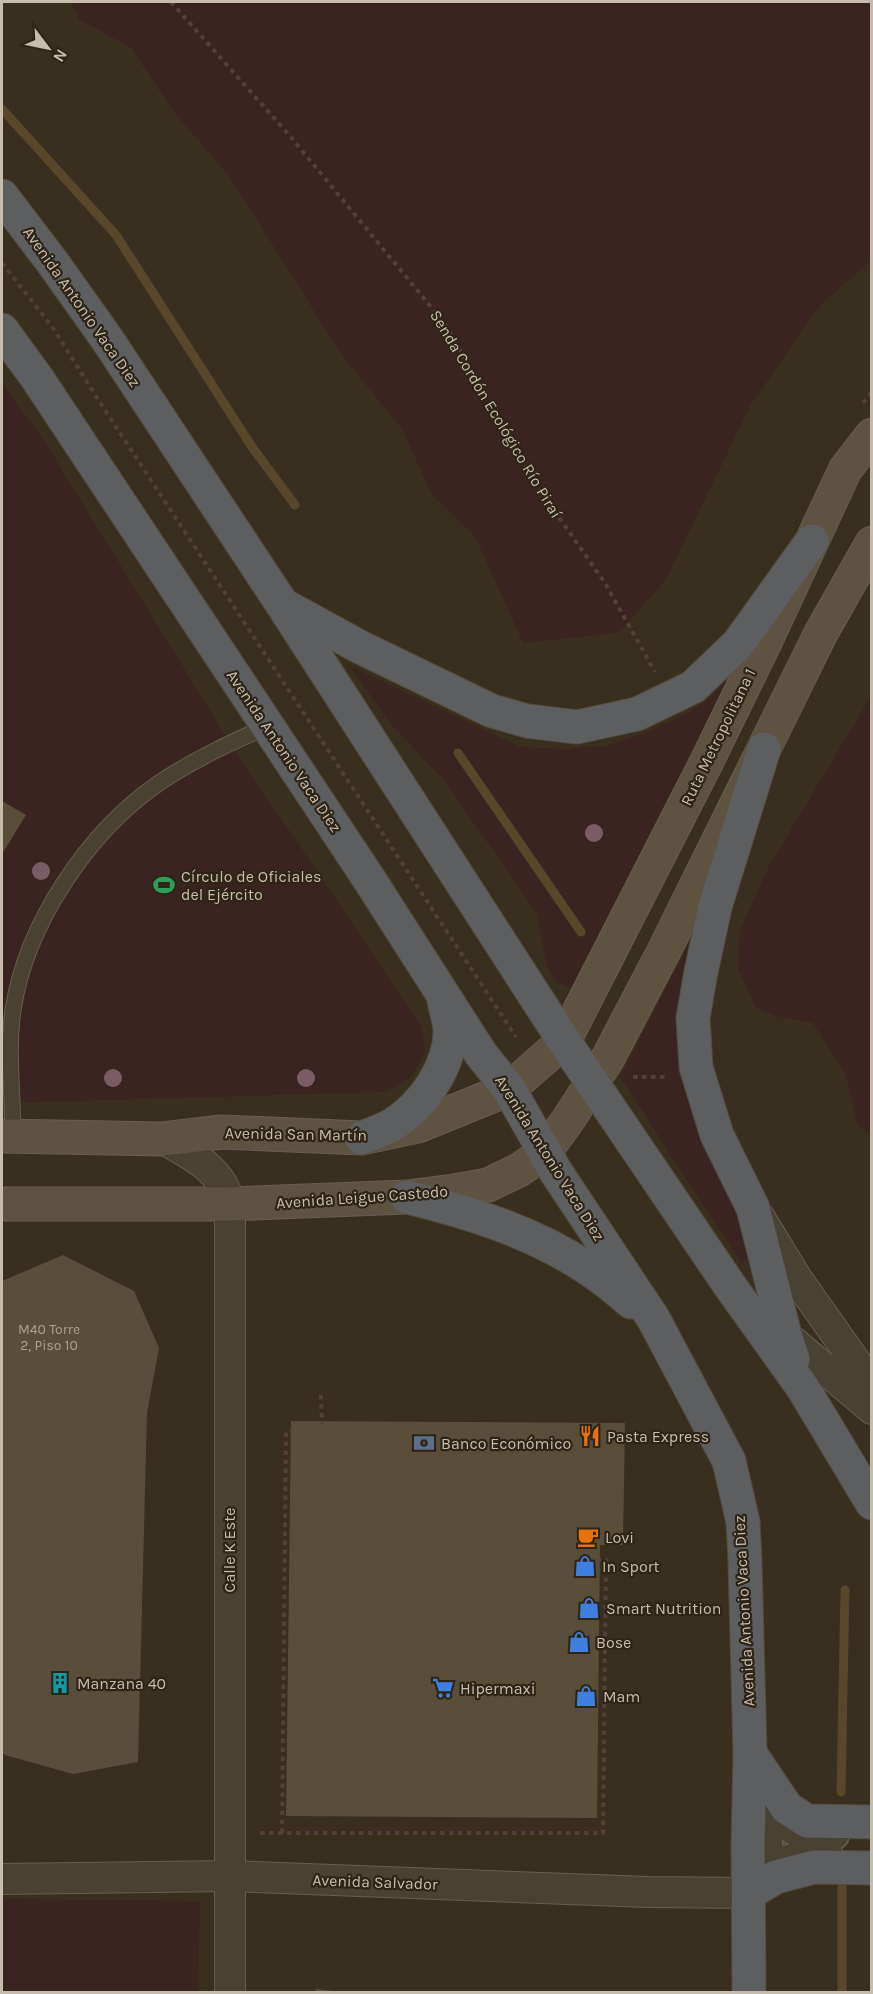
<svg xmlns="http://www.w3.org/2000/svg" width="873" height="1994" font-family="Karla,sans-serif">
<rect width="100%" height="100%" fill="#392f1f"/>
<!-- green -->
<g fill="#3a2421">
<polygon points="71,2 871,2 871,260 819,307 750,406 666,580 618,633 523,643 476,538 432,495 402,429 341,354 230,177 173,111 131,48 79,19"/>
<polygon points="2,384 40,434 230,743 422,1026 425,1053 412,1076 386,1092 2,1103"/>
<polygon points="740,665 579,981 569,988 556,982 547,968 537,914 444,780 391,725 350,666 521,747 563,749 606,746 647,732 690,712 714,695"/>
<polygon points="871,696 871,1134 858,1126 845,1073 813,1023 777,1016 756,1008 738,969 740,930 768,868"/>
<polygon points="707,908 712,1163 744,1229 750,1256 742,1264 620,1077"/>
<polygon points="2,1899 200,1901 198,1992 2,1992"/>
</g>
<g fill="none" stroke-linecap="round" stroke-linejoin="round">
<!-- stream -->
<g stroke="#59472a" stroke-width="9">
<polyline points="2,109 116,235 252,447 295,505"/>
<polyline points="458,753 581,932"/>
<polyline points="841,1792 845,1590"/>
<polyline points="842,1992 842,1881"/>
</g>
</g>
<!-- building -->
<g fill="#594e3a">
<polygon points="2,801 26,815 2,854"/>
<polygon points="63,1255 134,1291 159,1348 147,1413 138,1762 73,1774 5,1755 2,1752 2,1281"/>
<polygon points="291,1421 625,1423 623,1545 600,1545 597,1818 286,1816"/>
<polygon points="316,1989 333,1991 333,1992 315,1992"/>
</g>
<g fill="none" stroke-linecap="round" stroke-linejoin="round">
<defs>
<path id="service" d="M 13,1137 C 13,1094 7,1053 13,1010 C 26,924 88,832 159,783 C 193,760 230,743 268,726"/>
<path id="pedestrian" d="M 831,1853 L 800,1853 L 772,1860 L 769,1811 C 792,1841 801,1838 837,1837"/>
<g id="minor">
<path d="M 163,1139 C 192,1155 222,1169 230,1204 L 230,1992"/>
<polyline points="760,1218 797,1279 872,1385"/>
<polyline points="778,1329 872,1409"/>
<polyline points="2,1879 230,1876 648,1892 749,1893"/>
</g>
<g id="secondary">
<polyline points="2,1136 163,1139 222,1132 362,1138 418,1126 509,1089 564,1041 707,761 766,640 845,470 872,435"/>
<polyline points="2,1204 230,1204 407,1197 454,1191 488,1185 519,1170 544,1153 568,1120 608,1058 665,949 821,633 872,543"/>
</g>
<g id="trunk">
<polyline points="2,196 53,263 107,339 282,604 564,1041 730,1286 803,1388 872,1503"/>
<polyline points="2,330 37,378 369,879 481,1054 509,1089 556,1172 653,1318 729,1461 743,1522 745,1561 750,1753 748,1847 749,1992"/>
<polyline points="287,607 360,647 492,711 527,721 577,727 637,714 693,687 738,644 812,541"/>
<polyline points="764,749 715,907 701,972 693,1018 696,1067 699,1077 717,1135 753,1208 785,1335 793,1359"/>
<path d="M 362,1138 C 372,1134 383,1130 392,1125 C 423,1106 451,1066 450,1029 C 449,1020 446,1010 444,1001"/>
<path d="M 407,1197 C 469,1212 533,1232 587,1268 C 603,1278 617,1290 631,1302"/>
<polyline points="750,1753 787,1808 807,1821 872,1822"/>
<polyline points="749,1893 776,1877 814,1867 872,1868"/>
</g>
</defs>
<!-- service casing -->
<use href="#service" stroke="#675e50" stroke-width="17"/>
<!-- pedestrian casing -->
<use href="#pedestrian" stroke="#675e50" stroke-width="25"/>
<!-- minor casing -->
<use href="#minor" stroke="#675e50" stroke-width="32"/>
<!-- secondary casing -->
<use href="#secondary" stroke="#675e50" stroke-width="35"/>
<!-- trunk casing -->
<use href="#trunk" stroke="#544b3d" stroke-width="35"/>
<!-- path -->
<g stroke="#543f3b" stroke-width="4" stroke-dasharray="4.5 4.5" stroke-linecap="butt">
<polyline points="171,2 290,136 445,324 532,479 605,583 655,672"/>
<polyline points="2,263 53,328 101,404 516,1037"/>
<polyline points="863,403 872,392"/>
<polyline points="633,1077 667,1077"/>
<polyline points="321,1395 322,1424"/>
<polyline points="260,1833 603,1833 606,1560 600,1560"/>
<polyline points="282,1833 286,1432 291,1432"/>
</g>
<!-- service -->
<use href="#service" stroke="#494132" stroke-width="15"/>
<!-- pedestrian -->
<use href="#pedestrian" stroke="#494132" stroke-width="22"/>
<!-- minor -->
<use href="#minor" stroke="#494132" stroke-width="30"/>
<!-- secondary -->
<use href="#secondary" stroke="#5d5340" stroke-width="33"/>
<!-- trunk -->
<use href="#trunk" stroke="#5c5e60" stroke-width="33"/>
</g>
<!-- trees -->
<g fill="#795c66">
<circle cx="594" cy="833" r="9"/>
<circle cx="41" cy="871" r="9"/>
<circle cx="113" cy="1078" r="9"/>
<circle cx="306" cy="1078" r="9"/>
</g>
<!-- icons -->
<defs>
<symbol id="stadium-bare" viewBox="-9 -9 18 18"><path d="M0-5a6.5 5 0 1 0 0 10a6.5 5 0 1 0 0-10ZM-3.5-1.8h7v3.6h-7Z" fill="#2e9e5b" stroke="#2e2518" stroke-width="2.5" paint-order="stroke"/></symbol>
<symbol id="restaurant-bare" viewBox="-9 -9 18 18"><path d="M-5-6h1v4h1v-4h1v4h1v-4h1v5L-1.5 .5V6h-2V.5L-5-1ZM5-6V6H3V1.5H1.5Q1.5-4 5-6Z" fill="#e8710a" stroke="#2e2518" stroke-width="2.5" paint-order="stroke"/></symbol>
<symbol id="bank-bare" viewBox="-9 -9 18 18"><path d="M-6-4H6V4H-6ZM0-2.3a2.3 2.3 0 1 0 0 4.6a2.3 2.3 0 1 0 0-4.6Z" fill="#5c6f8a" stroke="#2e2518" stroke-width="2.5" paint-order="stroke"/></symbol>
<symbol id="cafe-bare" viewBox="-9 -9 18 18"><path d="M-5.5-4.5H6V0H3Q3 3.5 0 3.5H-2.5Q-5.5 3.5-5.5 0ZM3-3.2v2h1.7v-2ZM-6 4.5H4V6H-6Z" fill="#e8710a" stroke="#2e2518" stroke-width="2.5" paint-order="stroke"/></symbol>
<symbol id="shop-bare" viewBox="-9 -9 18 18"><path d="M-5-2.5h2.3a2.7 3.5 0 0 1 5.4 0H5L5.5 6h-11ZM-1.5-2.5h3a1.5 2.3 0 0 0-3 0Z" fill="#3f7fe0" stroke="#2e2518" stroke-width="2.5" paint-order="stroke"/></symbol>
<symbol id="building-bare" viewBox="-9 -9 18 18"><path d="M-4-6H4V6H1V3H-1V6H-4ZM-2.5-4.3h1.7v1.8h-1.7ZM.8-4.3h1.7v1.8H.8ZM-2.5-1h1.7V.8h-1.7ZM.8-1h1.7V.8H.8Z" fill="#0f9aa8" stroke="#2e2518" stroke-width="2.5" paint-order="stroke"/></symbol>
<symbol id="supermarket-bare" viewBox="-9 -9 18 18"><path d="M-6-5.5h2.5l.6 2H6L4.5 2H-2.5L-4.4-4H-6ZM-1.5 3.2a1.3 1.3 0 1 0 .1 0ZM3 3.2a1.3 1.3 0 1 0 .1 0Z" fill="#3f7fe0" stroke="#2e2518" stroke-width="2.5" paint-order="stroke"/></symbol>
</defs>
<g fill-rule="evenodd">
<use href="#stadium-bare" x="149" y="870" width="30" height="30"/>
<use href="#restaurant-bare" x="575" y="1421" width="30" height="30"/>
<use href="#bank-bare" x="409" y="1428" width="30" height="30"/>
<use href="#cafe-bare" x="573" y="1522" width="30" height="30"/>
<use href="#shop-bare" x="570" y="1551" width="30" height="30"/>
<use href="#shop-bare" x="574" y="1593" width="30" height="30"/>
<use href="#shop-bare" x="564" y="1627" width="30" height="30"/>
<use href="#building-bare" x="45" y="1668" width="30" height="30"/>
<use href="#supermarket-bare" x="428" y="1673" width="30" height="30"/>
<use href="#shop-bare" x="571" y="1681" width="30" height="30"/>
</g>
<g text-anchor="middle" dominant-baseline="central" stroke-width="4.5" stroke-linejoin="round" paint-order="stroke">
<!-- number labels -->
<g font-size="14" fill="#aba190">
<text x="49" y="1329">M40 Torre<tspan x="49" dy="16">2, Piso 10</tspan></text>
</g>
<!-- street labels -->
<g font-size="16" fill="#c6bdac" stroke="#2e2518">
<text transform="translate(82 307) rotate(55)">Avenida Antonio Vaca Diez</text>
<text transform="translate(496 414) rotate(59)">Senda Cordón Ecológico Río Piraí</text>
<text transform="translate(718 737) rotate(-64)">Ruta Metropolitana 1</text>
<text transform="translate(284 751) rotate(56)">Avenida Antonio Vaca Diez</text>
<text transform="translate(296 1134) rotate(1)">Avenida San Martín</text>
<text transform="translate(550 1158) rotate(58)">Avenida Antonio Vaca Diez</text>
<text transform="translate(362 1197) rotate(-4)">Avenida Leigue Castedo</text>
<text transform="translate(229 1550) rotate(-90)">Calle K Este</text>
<text transform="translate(744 1611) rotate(-93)">Avenida Antonio Vaca Diez</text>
<text transform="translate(375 1882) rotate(2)">Avenida Salvador</text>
</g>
<!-- poi labels -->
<g font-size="16" fill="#c6bdac" stroke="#2e2518" text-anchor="start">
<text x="181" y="876">Círculo de Oficiales<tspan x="181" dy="18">del Ejército</tspan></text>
<text x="607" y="1436">Pasta Express</text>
<text x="441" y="1443">Banco Económico</text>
<text x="605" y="1537">Lovi</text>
<text x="602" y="1566">In Sport</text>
<text x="606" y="1608">Smart Nutrition</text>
<text x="596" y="1642">Bose</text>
<text x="77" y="1683">Manzana 40</text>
<text x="460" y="1688">Hipermaxi</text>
<text x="603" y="1696">Mam</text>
</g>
</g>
<!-- border -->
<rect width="873" height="1994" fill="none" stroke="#c6bdac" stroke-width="6"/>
<!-- north arrow -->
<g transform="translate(48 48) rotate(122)" stroke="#2e2518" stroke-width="4.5" paint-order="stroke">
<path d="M0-4.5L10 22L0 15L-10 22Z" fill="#c6bdac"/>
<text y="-9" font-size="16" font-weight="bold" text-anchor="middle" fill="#c6bdac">N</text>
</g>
</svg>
